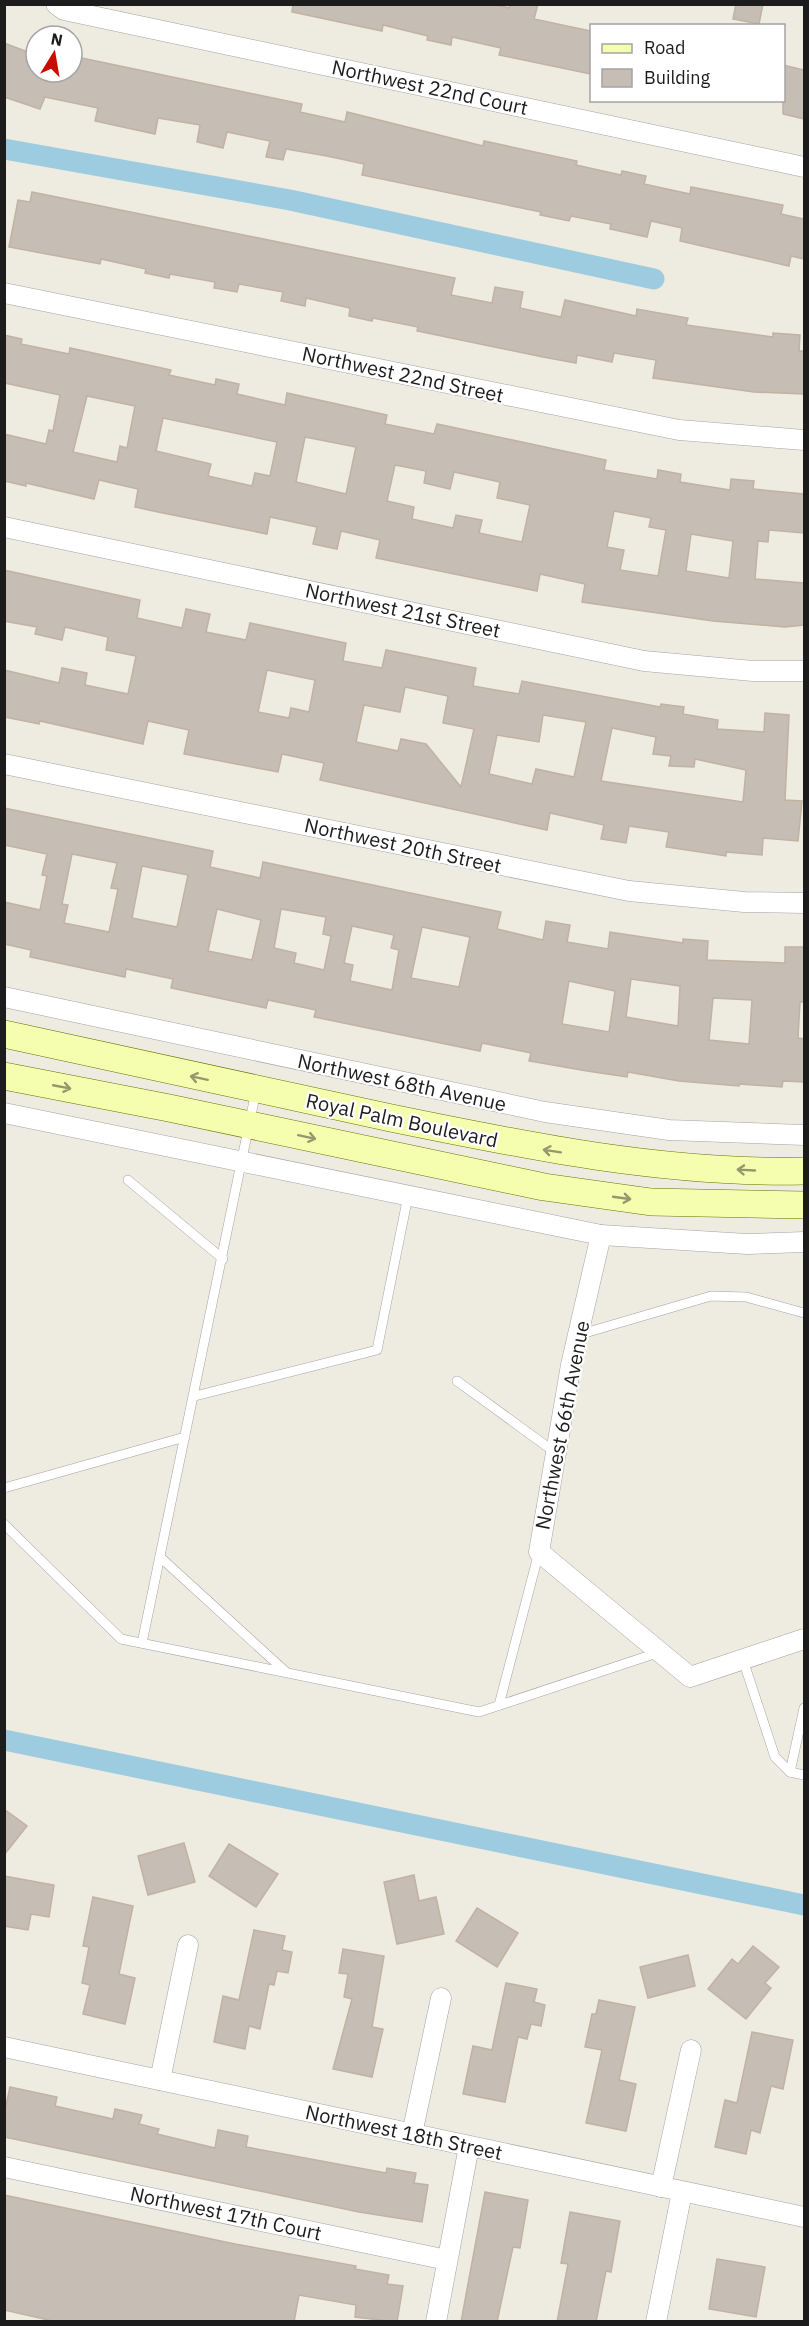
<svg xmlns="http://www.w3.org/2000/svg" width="809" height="2326" font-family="'IBM Plex Sans',sans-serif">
<rect width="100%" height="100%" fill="#eeebe1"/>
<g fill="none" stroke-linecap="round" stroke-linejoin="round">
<!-- canal -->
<g stroke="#9dcce0" stroke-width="21">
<polyline points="4,149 290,200 654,279"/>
<polyline points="4,1740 804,1905"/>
</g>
</g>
<!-- building -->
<g fill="#c6bdb4" stroke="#c1b2a2" stroke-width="1.5" fill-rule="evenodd">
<polygon points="293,4 494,4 509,8 510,4 538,4 534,19 591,31 591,74 499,55 501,48 452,37 451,45 427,40 428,36 383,25 382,31 292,12"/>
<polygon points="736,4 763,4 759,24 733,19"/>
<polygon points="4,43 36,55 36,72 72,72 72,56 302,104 300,112 345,122 347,112 483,146 484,141 577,161 576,165 621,175 622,171 646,176 644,184 690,194 691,187 783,205 781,214 804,219 804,259 791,256 789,266 680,241 682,228 651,221 647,237 610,229 611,224 571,216 569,221 540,215 541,212 362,175 364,164 327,156 286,149 283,160 266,157 270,141 227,132 223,148 197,142 200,125 158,118 155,134 95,121 98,108 45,97 40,109 4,97"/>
<polygon points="783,65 804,70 804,119 783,114"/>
<polygon points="32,192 455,278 451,295 492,303 495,287 523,292 520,308 561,317 565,300 636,316 637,309 688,318 686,325 773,337 773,333 800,335 799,351 804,351 804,394 754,392 653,378 656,360 614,353 612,362 577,355 576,363 543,357 417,331 418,327 373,318 372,321 349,316 350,308 306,298 305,306 281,301 283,292 239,284 237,292 214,288 215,282 170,274 169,278 145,273 146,269 101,259 100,264 9,247 18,200 30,202"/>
<path d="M 4,335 L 22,339 L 21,344 L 69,354 L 70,348 L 171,370 L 169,375 L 215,385 L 216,379 L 239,384 L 237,394 L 285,405 L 287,393 L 387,415 L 385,424 L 434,434 L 437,424 L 606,460 L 604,470 L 657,479 L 658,470 L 681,474 L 680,482 L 730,490 L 731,479 L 754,481 L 753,489 L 804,494 L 804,533 L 769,530 L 768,542 L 758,541 L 755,579 L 804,583 L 804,625 L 785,627 L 713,621 L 582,602 L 585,584 L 540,574 L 537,591 L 376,558 L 380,540 L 341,531 L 337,549 L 313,544 L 317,527 L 270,517 L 267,534 L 158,512 L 135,507 L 138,489 L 99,480 L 94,499 L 26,483 L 26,486 L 4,481 L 4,434 L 46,444 L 49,430 L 53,431 L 60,395 L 4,383 ZM 87,396 L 135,406 L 127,448 L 120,446 L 117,462 L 73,452 ZM 163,418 L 277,442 L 270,476 L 255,473 L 252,486 L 208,476 L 211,464 L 156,451 ZM 305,437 L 356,447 L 346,494 L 296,482 ZM 395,465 L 426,471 L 424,483 L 450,489 L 454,472 L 500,482 L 497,498 L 530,505 L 522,542 L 479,533 L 482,520 L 456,515 L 453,528 L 412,519 L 414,507 L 387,501 ZM 614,511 L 651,518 L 649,527 L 666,530 L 658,576 L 620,570 L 624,550 L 607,547 ZM 691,534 L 733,541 L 729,578 L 686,571 Z"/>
<path d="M 4,570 L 140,600 L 137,618 L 182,628 L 186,609 L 210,614 L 206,632 L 246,640 L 250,623 L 346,643 L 343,661 L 382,668 L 386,650 L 476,668 L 473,686 L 519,694 L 522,681 L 660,707 L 661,704 L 684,707 L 683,714 L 718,720 L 717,729 L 764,732 L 765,713 L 789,715 L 785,800 L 802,801 L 798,841 L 763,838 L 762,855 L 726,852 L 726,856 L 666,847 L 669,832 L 629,826 L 626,843 L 601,839 L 604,825 L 550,813 L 547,830 L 320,780 L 324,763 L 282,754 L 278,772 L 184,754 L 189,730 L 148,721 L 143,744 L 40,721 L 39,724 L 4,717 L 4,670 L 59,683 L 62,668 L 87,673 L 85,685 L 128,694 L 136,656 L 106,650 L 108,637 L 65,627 L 62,640 L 35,634 L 37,627 L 4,621 ZM 267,670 L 315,680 L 309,712 L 291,708 L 289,718 L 258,712 ZM 405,687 L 448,696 L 443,723 L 474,729 L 461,787 L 426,744 L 401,739 L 398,751 L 356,742 L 364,705 L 400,712 ZM 543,715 L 586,722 L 574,777 L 536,769 L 532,784 L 489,774 L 497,735 L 539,742 ZM 612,728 L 656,737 L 653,754 L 671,756 L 669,766 L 694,767 L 695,759 L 746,770 L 743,802 L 601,781 Z"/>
<path d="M 4,808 L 213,851 L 210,867 L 260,878 L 263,862 L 501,912 L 497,929 L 543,940 L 546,921 L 570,925 L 567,942 L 608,949 L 610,932 L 683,943 L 683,939 L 708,941 L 707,960 L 785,963 L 785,947 L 804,947 L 804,1002 L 800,1002 L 798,1038 L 804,1039 L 804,1082 L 783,1081 L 782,1087 L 739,1084 L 739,1086 L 679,1081 L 628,1072 L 627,1077 L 587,1071 L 529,1061 L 531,1053 L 482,1043 L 480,1051 L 314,1017 L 316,1010 L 268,1000 L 266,1008 L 171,988 L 173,979 L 126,969 L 125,977 L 30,957 L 31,950 L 4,944 L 4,902 L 40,910 L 47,876 L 42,875 L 47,854 L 4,845 ZM 72,854 L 117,863 L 111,888 L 118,889 L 109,932 L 64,923 L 68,905 L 62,904 ZM 142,866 L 188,875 L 177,927 L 132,918 ZM 217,909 L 261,920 L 252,960 L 208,951 ZM 281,909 L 326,917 L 323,934 L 331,936 L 324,970 L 294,963 L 296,953 L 274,948 ZM 352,926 L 394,935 L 391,948 L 399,950 L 392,990 L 350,981 L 353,965 L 344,963 ZM 422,927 L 470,937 L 459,987 L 411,978 ZM 631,979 L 680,986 L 678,1026 L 626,1017 ZM 569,981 L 615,991 L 609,1032 L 562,1024 ZM 713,998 L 752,1000 L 749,1044 L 709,1040 Z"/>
<polygon points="4,1809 27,1826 4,1855"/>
<polygon points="184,1843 195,1882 148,1895 138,1856"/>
<polygon points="229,1844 278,1874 256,1907 209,1876"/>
<polygon points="414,1875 419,1901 436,1897 444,1934 397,1944 384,1882"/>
<polygon points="4,1876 54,1885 49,1917 31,1914 28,1930 4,1926"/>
<polygon points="93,1897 133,1906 119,1974 135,1978 125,2024 83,2014 90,1985 82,1983 89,1947 83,1946"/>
<polygon points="477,1908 518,1933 497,1967 456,1941"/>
<polygon points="254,1930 285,1936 282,1950 292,1952 288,1973 277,1971 274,1985 269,1984 260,2029 249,2026 245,2049 214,2042 223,1996 239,2000"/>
<polygon points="753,1946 779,1967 765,1983 771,1988 746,2019 708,1989 732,1959 738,1964"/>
<polygon points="343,1949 384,1956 372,2027 383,2029 372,2077 333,2069 352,1999 344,1997 348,1974 339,1973"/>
<polygon points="688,1955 695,1986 648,1998 640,1967"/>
<polygon points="506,1983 537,1989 534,2002 545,2005 541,2026 531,2024 527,2039 518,2037 505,2102 463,2094 473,2046 492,2050"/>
<polygon points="599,2000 635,2007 619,2080 636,2084 626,2131 586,2123 602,2050 585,2047 592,2014 596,2014"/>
<polygon points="752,2032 793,2040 783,2089 771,2086 760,2133 751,2130 746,2154 715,2147 725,2100 737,2103"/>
<polygon points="10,2087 57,2097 55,2106 113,2119 115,2109 142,2115 139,2124 159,2129 157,2134 215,2148 218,2130 248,2136 246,2147 386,2173 387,2168 416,2173 414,2183 428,2185 422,2222 359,2212 4,2137 4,2114"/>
<polygon points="485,2192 528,2200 520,2248 513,2247 497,2322 461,2322"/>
<polygon points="4,2195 235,2244 356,2266 355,2269 389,2275 387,2284 403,2286 397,2322 355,2317 356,2305 299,2295 294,2322 57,2322 4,2310"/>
<polygon points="570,2212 620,2221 611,2272 606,2271 596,2322 557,2322 568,2264 561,2263"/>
<polygon points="717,2259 765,2267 756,2317 709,2309"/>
</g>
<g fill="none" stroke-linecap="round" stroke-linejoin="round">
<defs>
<g id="service">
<polyline points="128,1180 223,1259"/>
<polyline points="578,1335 711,1296 746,1297 804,1313"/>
<polyline points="457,1381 556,1453"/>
<polyline points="195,1396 377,1350 408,1196"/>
<polyline points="4,1488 185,1437"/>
<polyline points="4,1524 121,1639 479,1712 660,1652"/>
<polyline points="160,1557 285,1671"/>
<polyline points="142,1643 256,1091"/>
<polyline points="743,1660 775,1757 790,1772 804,1775"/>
<polyline points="499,1705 539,1552"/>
<polyline points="790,1772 804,1708"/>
</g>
<g id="minor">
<polyline points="56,4 64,10 804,167"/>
<polyline points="4,293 679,430 804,440"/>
<polyline points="4,527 644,661 753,671 804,671"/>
<polyline points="4,764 629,891 744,902 804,903"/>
<polyline points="4,997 545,1112 669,1130 804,1135"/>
<polyline points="4,1113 601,1235 747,1244 804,1242"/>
<polyline points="601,1235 571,1365 539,1552 690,1677 804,1639"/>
<polyline points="4,2047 804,2217"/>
<polyline points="160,2080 188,1945"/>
<polyline points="412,2134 441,1998"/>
<polyline points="4,2167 447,2260"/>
<polyline points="661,2187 691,2050"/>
<polyline points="436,2322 469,2146"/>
<polyline points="656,2322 682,2192"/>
</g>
<g id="secondary">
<path d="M 4,1034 C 133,1063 262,1091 391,1118 C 527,1146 664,1174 804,1171"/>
<polyline points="4,1076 169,1108 544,1187 651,1202 804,1205"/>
</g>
</defs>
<!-- service casing -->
<use href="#service" stroke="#a3a3a3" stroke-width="10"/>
<!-- minor casing -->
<use href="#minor" stroke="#a3a3a3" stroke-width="21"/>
<!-- secondary casing -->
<use href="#secondary" stroke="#627600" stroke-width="28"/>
<!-- service -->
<use href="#service" stroke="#fff" stroke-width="9"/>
<!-- minor -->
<use href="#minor" stroke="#fff" stroke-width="20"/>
<!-- secondary -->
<use href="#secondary" stroke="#f5feaf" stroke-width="27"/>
</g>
<!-- one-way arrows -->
<defs><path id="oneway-shaft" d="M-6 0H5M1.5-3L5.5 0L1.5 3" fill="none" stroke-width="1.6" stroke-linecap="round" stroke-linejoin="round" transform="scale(1.5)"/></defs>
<g stroke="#93986d">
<use href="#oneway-shaft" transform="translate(199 1078) rotate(-168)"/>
<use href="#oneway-shaft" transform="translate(62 1087) rotate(11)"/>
<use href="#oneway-shaft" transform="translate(307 1137) rotate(12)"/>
<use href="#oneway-shaft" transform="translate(552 1151) rotate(-171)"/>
<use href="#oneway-shaft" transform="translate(746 1170) rotate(-177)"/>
<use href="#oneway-shaft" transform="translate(622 1198) rotate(8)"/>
</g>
<g text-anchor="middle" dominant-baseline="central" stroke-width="4.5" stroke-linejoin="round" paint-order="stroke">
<!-- street labels -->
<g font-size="20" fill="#1c1c1c" stroke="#fff">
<text transform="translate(430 87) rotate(12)">Northwest 22nd Court</text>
<text transform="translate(403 374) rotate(12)">Northwest 22nd Street</text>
<text transform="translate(403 610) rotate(12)">Northwest 21st Street</text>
<text transform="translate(403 845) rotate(12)">Northwest 20th Street</text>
<text transform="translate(402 1082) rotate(12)">Northwest 68th Avenue</text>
<text transform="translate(402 1120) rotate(12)">Royal Palm Boulevard</text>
<text transform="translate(562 1425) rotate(-79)">Northwest 66th Avenue</text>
<text transform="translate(404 2132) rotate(12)">Northwest 18th Street</text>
<text transform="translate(226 2213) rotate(12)">Northwest 17th Court</text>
</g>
</g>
<!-- border -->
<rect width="809" height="2326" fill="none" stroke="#1c1c1c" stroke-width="12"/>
<!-- legend -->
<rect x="590" y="24" width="195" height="78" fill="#ffffff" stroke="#a4a4a4" stroke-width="1.5"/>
<rect x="602" y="44" width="30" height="9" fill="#f5feaf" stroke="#a4a4a4" stroke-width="1.5"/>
<text x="644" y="54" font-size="18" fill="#1c1c1c">Road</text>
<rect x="602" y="69" width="30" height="18" fill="#c6bdb4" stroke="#a4a4a4" stroke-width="1.5"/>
<text x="644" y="84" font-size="18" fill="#1c1c1c">Building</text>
<!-- north arrow -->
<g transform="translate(54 54) rotate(11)"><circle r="28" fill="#ffffff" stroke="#a4a4a4" stroke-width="1.5"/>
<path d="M0-4.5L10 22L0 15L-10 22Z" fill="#c80d00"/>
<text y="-9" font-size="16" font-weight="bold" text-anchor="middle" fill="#1c1c1c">N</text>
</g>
</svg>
